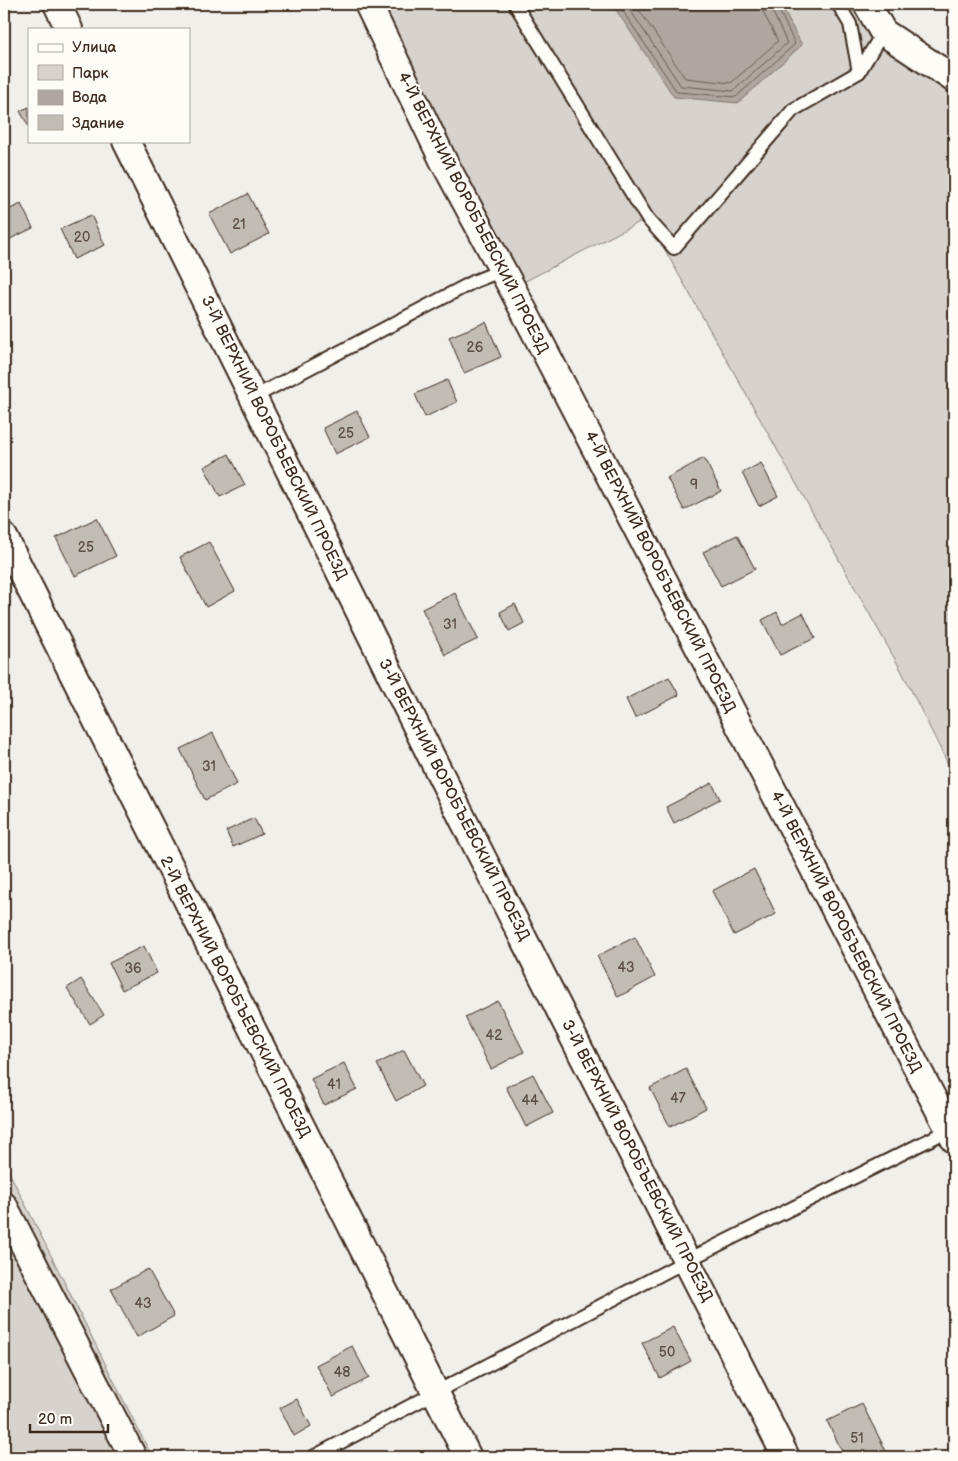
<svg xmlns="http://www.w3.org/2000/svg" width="958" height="1461" font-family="'Balsamiq Sans',sans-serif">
<rect width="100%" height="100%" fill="#f1efea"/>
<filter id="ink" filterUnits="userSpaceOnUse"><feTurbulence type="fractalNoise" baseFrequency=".02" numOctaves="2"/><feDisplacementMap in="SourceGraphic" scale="10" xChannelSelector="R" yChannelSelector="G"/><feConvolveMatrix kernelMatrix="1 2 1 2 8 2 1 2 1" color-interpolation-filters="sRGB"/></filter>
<g filter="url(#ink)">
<!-- green -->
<g fill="#d7d2cc" stroke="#897e75">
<polygon points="368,4 867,4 954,79 954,776 901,670 647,218 512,288"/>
<polygon points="4,1162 152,1457 4,1457"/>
</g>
<!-- water -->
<polygon fill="#aea69f" stroke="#80746b" points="612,4 780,4 802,45 738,103 674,97"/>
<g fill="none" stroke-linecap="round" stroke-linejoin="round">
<!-- shore -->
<g stroke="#695c52" stroke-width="1">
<polyline points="618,4 677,92 736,97 795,44 776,4"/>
<polyline points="626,4 681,86 733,91 787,43 769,4"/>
<polyline points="635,4 685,78 731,83 778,41 764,14 762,4"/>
</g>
</g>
<!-- building -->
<g fill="#c1bcb4" stroke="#3b2a1e">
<polygon points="29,107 29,127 20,111"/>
<polygon points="248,194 269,234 230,254 209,214"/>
<polygon points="21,204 33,228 8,240 4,230 4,212"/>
<polygon points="91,215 105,245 74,259 60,229"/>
<polygon points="486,322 501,357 464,373 449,337"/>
<polygon points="447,380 457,402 425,417 415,394"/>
<polygon points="357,411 370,437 335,454 323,428"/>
<polygon points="229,454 245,485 220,497 204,467"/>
<polygon points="704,458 721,491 684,510 667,478"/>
<polygon points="761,463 778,496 759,506 742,473"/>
<polygon points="97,518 116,556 75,576 56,538"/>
<polygon points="737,535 755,569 721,586 703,552"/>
<polygon points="209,542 235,591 206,607 180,557"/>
<polygon points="455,593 478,639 445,655 422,609"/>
<polygon points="515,604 524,623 509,631 500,612"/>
<polygon points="777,612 782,624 803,613 815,638 780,655 762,620"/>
<polygon points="669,677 679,695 635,718 626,699"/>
<polygon points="213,733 237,784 205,800 180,749"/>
<polygon points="712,783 720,799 674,823 666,807"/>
<polygon points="254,818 262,834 233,847 226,831"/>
<polygon points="754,869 776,914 734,935 712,891"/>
<polygon points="635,937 655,977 618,997 597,956"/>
<polygon points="144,946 157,973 122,990 109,963"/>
<polygon points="81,979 104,1015 90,1024 67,988"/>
<polygon points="498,1001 524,1052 491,1069 465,1017"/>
<polygon points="404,1050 423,1086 396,1101 377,1064"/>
<polygon points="344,1063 357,1089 324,1105 311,1079"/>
<polygon points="686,1069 706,1108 670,1127 650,1088"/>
<polygon points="533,1074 553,1113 526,1127 506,1087"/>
<polygon points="148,1269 174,1316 137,1337 111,1289"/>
<polygon points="673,1327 691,1361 660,1378 642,1343"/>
<polygon points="352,1346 369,1378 333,1397 316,1365"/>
<polygon points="297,1399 311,1426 294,1436 280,1408"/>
<polygon points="862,1404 888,1455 883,1457 845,1457 827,1421"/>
</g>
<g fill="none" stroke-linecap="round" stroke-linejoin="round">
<defs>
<g id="lane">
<polyline points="515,4 647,218 674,248 793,110 859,72 850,24 838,4"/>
<polyline points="859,72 883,32"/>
<polyline points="254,397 475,281 503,270"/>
<polyline points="313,1457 688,1260 949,1130"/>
</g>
<g id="street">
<polyline points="57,4 69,29"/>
<polyline points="368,4 444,162 512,288 954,1139"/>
<polyline points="867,4 883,32 954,79"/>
<polyline points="126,141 433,760 786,1457"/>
<polyline points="4,537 468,1457"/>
<polyline points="4,1206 133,1457"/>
</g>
</defs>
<!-- lane casing -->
<use href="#lane" stroke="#3b2a1e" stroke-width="16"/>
<!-- street casing -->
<use href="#street" stroke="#3b2a1e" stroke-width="30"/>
<!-- lane -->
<use href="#lane" stroke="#fdfcf7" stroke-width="12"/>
<!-- street -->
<use href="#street" stroke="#fdfcf7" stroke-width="26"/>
</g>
</g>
<g text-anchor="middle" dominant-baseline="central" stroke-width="4.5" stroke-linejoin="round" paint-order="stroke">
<!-- number labels -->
<g font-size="14" fill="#5c4e44">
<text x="239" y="224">21</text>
<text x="82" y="237">20</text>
<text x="475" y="347">26</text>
<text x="346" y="433">25</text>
<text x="694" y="484">9</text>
<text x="86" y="547">25</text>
<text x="450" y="624">31</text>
<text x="209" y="766">31</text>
<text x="626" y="967">43</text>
<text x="133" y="968">36</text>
<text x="494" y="1035">42</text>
<text x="334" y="1084">41</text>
<text x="678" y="1098">47</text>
<text x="530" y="1100">44</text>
<text x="143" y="1303">43</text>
<text x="667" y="1352">50</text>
<text x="342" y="1372">48</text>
<text x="857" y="1438">51</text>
</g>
<!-- street labels -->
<g font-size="16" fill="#3b2a1e" stroke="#fdfcf7">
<text transform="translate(473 213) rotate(63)">4-Й ВЕРХНИЙ ВОРОБЪЕВСКИЙ ПРОЕЗД</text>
<text transform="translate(274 438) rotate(64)">3-Й ВЕРХНИЙ ВОРОБЪЕВСКИЙ ПРОЕЗД</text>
<text transform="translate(660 572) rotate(63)">4-Й ВЕРХНИЙ ВОРОБЪЕВСКИЙ ПРОЕЗД</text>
<text transform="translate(454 800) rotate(63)">3-Й ВЕРХНИЙ ВОРОБЪЕВСКИЙ ПРОЕЗД</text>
<text transform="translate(846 932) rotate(63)">4-Й ВЕРХНИЙ ВОРОБЪЕВСКИЙ ПРОЕЗД</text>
<text transform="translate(235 997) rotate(63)">2-Й ВЕРХНИЙ ВОРОБЪЕВСКИЙ ПРОЕЗД</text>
<text transform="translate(637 1161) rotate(63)">3-Й ВЕРХНИЙ ВОРОБЪЕВСКИЙ ПРОЕЗД</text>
</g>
</g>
<!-- margin -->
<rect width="958" height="1461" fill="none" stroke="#fdfcf7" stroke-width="20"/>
<rect x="10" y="10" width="938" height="1441" fill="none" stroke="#3b2a1e" stroke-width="2" filter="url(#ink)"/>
<!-- legend -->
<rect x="28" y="28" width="162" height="115" fill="#fdfcf7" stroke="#afa8a0"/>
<rect x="38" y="44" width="25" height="8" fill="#fdfcf7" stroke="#afa8a0"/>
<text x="72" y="52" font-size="15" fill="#3b2a1e">Улица</text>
<rect x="38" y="65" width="25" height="15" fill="#d7d2cc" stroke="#afa8a0"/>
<text x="72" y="78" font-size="15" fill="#3b2a1e">Парк</text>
<rect x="38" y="90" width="25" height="15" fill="#aea69f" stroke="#afa8a0"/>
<text x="72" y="102" font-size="15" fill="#3b2a1e">Вода</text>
<rect x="38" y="115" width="25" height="15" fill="#c1bcb4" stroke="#afa8a0"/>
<text x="72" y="128" font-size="15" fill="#3b2a1e">Здание</text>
<!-- scale -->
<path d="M30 1424v8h78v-8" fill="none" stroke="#3b2a1e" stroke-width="2.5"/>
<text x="38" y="1424" font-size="15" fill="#3b2a1e" stroke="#fdfcf7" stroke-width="4" paint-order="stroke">20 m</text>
</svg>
